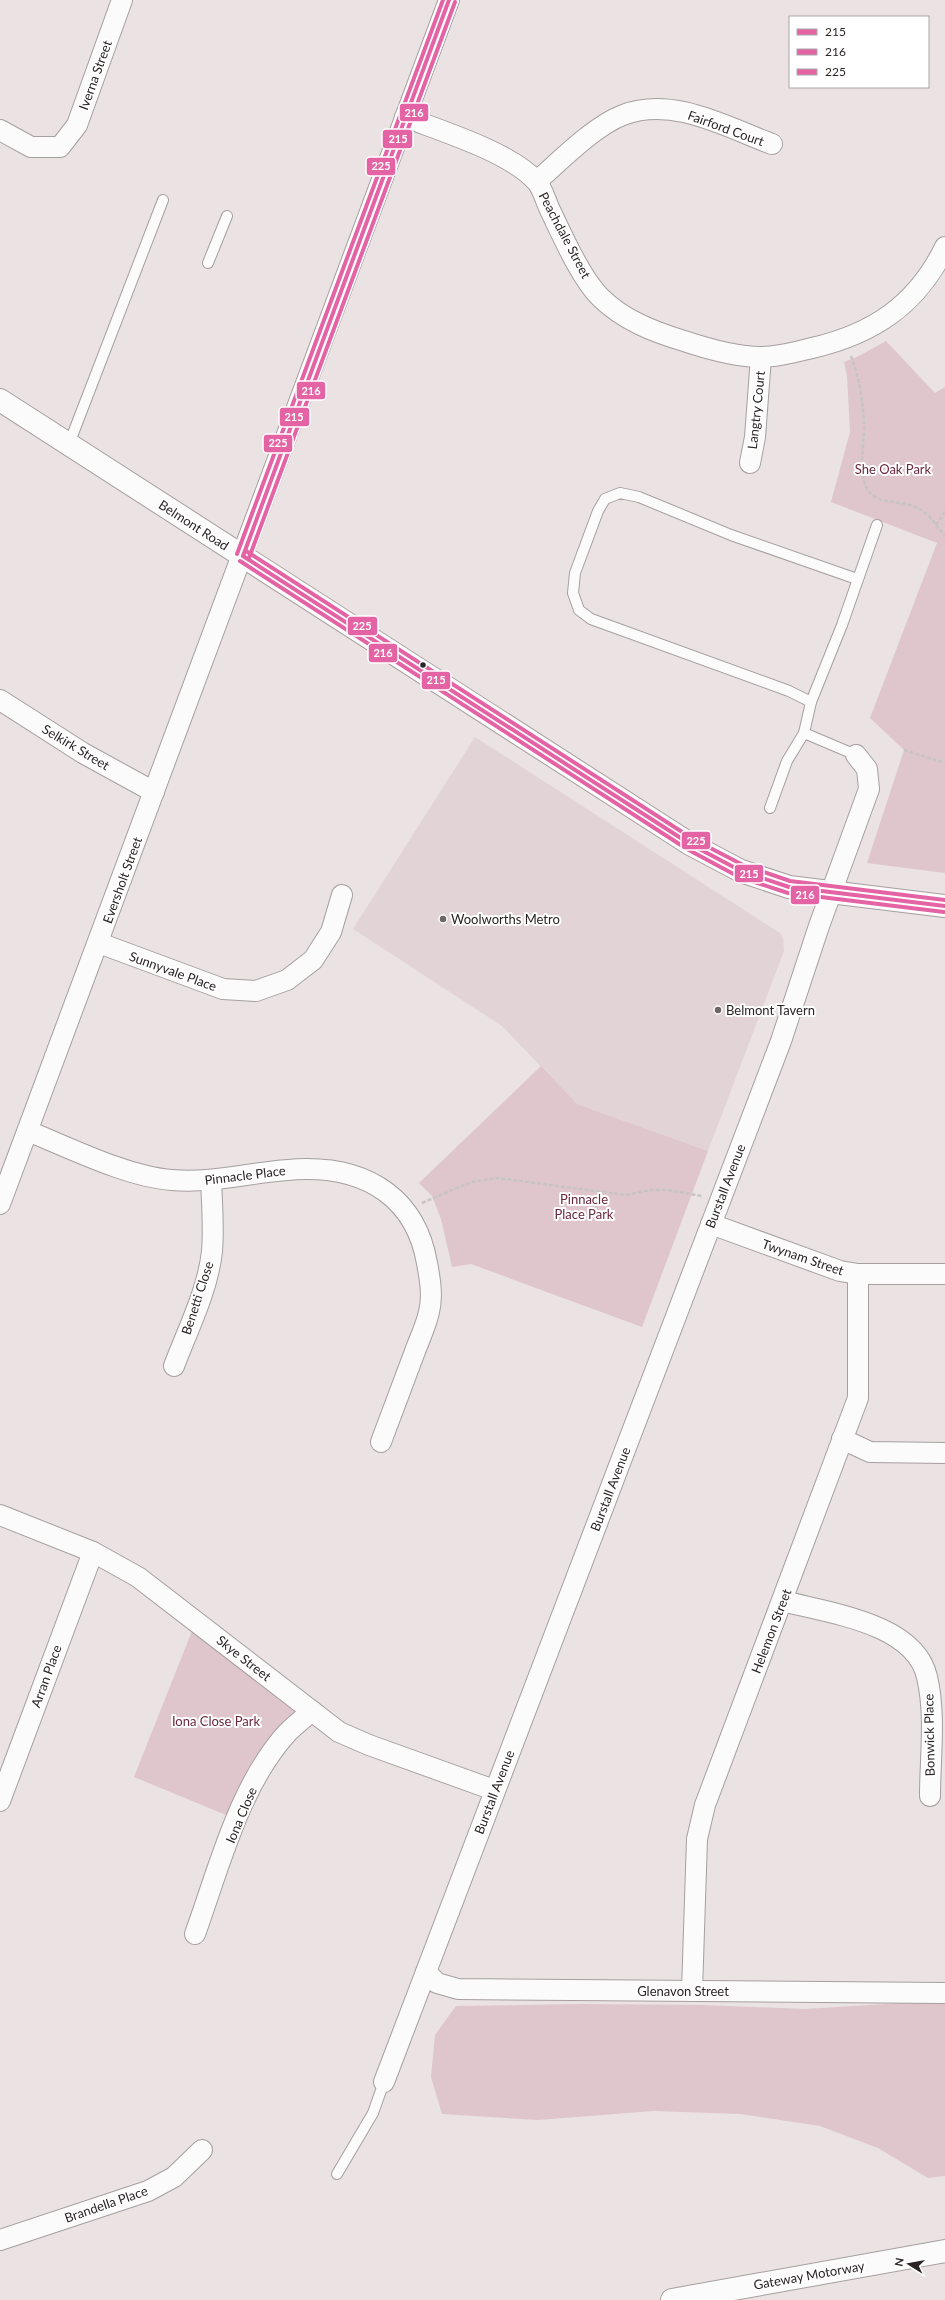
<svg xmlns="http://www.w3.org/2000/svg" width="945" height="2300" font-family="Lato,sans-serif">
<rect width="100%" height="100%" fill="#eae2e3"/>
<!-- built -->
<polygon fill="#e2d3d6" points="475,737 780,933 783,938 784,951 708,1151 577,1104 502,1026 353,929"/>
<!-- green -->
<g fill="#dfc6cc">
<polygon points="886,341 935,393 945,387 945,873 867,863 904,750 870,718 937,543 831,502 850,432 847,376 844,362 857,357"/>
<polygon points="541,1066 577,1104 708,1151 642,1327 471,1264 452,1267 441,1219 432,1196 419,1183"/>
<polygon points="192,1631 296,1712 255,1759 226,1815 134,1777"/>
<polygon points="919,2002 945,2004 945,2176 928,2178 878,2148 820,2126 741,2114 653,2111 538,2120 442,2114 431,2077 435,2035 456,2006 583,2004 702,2005 805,2009"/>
</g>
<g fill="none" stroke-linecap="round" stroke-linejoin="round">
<defs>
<g id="service">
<polyline points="208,263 227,216"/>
<polyline points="69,444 163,200"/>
<polyline points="811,702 789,691 591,619 579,610 573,593 575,573 598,511 605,499 620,493 639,497 731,535 857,579"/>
<polyline points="804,733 856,755"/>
<polyline points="770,808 787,761 804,733 811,702 842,625 877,525"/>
<polyline points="337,2174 373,2113 384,2082"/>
</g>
<g id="minor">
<path d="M 405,117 C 441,131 510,152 536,181 C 543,188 546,203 551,212 C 563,237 581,278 600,297 C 623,320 654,332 684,341 C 708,349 736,357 761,357 C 778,357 796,352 812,348 C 873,334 917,305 945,247"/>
<polyline points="0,130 31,147 60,147 77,125 122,0"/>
<path d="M 537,181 C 560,161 594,126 623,115 C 673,96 726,127 772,144"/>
<polyline points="750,463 755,437 761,357"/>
<polyline points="0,700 83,753 154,792"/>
<polyline points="99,943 223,989 256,991 287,980 313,960 331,932 342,895"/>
<path d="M 28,1131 C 70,1148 128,1177 172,1180 C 218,1184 261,1169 307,1169 C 370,1169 416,1200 427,1263 C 430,1279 433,1296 429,1312 C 426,1326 419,1340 414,1354 C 403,1384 392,1413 381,1442"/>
<polyline points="0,1204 449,0"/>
<polyline points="711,1224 840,1271 858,1274 945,1274"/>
<path d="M 174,1366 C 188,1329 208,1290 212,1251 C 214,1227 212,1204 211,1181"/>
<polyline points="842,1439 870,1452 945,1453"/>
<polyline points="0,1515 93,1552 138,1577 339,1732 369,1745 494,1790"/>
<path d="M 783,1601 C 828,1613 915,1623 927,1677 C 936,1715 930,1758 930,1796"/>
<polyline points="0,1801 93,1552"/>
<path d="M 195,1934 C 219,1868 239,1786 287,1733 C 295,1725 304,1718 312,1711"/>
<polyline points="426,1972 437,1983 458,1989 945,1993"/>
<polyline points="692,1991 697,1839 705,1805 858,1398 858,1274"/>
<polyline points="384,2082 781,1041 819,926 869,789 867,769 856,755"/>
<polyline points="0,2240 148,2191 174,2177 202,2150"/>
</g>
<polyline id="secondary" points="0,400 690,844 741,871 789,887 945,906"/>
<polyline id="motorway" points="672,2300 945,2251"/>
</defs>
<!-- service casing -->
<use href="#service" stroke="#a69fa0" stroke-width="12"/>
<!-- minor casing -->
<use href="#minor" stroke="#a69fa0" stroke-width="22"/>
<!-- secondary casing -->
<use href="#secondary" stroke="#a69fa0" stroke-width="24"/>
<!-- motorway casing -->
<use href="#motorway" stroke="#a69fa0" stroke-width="24"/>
<!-- path -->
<g stroke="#c7c4c4" stroke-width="2.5" stroke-dasharray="4 2" stroke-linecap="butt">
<path d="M 851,356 C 859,376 863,402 864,424 C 865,443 857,473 868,490 C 877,505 901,500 915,507 C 930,513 936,525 945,536"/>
<polyline points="936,525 945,511"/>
<polyline points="904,750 945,763"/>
<polyline points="422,1203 471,1182 498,1178 625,1195 651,1190 667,1190 702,1196"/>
</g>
<!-- service -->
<use href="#service" stroke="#fcfbfb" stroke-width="10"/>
<!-- minor -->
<use href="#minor" stroke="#fcfbfb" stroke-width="20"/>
<!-- secondary -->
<use href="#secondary" stroke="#fcfbfb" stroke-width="22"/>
<!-- motorway -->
<use href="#motorway" stroke="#fcfbfb" stroke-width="22"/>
<defs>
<g id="bus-1">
<polyline points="243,556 690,844 741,871 789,887 945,906"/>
<polyline points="243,556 449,0"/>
</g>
<g id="bus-2">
<polyline points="249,558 455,2"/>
<polyline points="240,561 687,849 739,877 788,893 944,912"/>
</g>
<g id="bus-3">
<polyline points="246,551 693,839 743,865 790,881 945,900"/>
<polyline points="237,554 443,0"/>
</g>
</defs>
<!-- bus-1 casing -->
<use href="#bus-1" stroke="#fff" stroke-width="7"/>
<!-- bus-2 casing -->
<use href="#bus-2" stroke="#fff" stroke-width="7"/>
<!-- bus-3 casing -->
<use href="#bus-3" stroke="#fff" stroke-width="7"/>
<!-- bus-1 -->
<use href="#bus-1" stroke="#e463a4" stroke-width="4"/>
<!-- bus-2 -->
<use href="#bus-2" stroke="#e463a4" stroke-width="4"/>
<!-- bus-3 -->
<use href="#bus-3" stroke="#e463a4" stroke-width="4"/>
</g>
<!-- markers -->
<circle fill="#2a2425" stroke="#fff" stroke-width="1.5" cx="423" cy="665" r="3.5"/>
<g fill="#6d6668" stroke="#fff" stroke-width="1.5">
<circle cx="443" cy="919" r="4"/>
<circle cx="718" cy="1010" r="4"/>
</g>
<g text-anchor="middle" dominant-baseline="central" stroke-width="4" stroke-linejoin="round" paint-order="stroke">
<!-- street labels -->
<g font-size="13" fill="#2a2425" stroke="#fff">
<text transform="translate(95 75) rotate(-70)">Iverna Street</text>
<text transform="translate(726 128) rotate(20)">Fairford Court</text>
<text transform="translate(565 235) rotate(62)">Peachdale Street</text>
<text transform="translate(756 410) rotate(-84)">Langtry Court</text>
<text transform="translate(194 525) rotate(33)">Belmont Road</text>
<text transform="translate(76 747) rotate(31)">Selkirk Street</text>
<text transform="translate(122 880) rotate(-70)">Eversholt Street</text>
<text transform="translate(173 971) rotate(20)">Sunnyvale Place</text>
<text transform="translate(245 1175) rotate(-7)">Pinnacle Place</text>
<text transform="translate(725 1186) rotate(-69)">Burstall Avenue</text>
<text transform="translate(803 1257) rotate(19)">Twynam Street</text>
<text transform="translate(197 1298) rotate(-72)">Benetti Close</text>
<text transform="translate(610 1489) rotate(-69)">Burstall Avenue</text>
<text transform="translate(771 1631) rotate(-69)">Helemon Street</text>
<text transform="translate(244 1658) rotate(38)">Skye Street</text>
<text transform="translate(46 1676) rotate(-70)">Arran Place</text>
<text transform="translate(929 1735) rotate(-91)">Bonwick Place</text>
<text transform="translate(494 1792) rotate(-69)">Burstall Avenue</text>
<text transform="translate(241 1815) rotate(-67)">Iona Close</text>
<text x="683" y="1991">Glenavon Street</text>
<text transform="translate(106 2204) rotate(-19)">Brandella Place</text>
<text transform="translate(809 2275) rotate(-10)">Gateway Motorway</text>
</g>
<!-- park labels -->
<g font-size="13" fill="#6a283e" stroke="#fff">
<text x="893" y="469">She Oak Park</text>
<text x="584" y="1199">Pinnacle<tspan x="584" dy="15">Place Park</tspan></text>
<text x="216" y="1721">Iona Close Park</text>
</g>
<!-- poi labels -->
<g font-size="13" fill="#2a2425" stroke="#fff" text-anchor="start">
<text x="451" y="919">Woolworths Metro</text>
<text x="726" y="1010">Belmont Tavern</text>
</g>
</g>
<g stroke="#fff" stroke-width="1.5">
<rect x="399" y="103" width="30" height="19" rx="4" fill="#e463a4"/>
<rect x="382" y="129" width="31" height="20" rx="4" fill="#e463a4"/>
<rect x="366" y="157" width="30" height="19" rx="4" fill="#e463a4"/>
<rect x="296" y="381" width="30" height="19" rx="4" fill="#e463a4"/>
<rect x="279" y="407" width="31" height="20" rx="4" fill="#e463a4"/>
<rect x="263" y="434" width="30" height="19" rx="4" fill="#e463a4"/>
<rect x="347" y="616" width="31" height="20" rx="4" fill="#e463a4"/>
<rect x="368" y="643" width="30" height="20" rx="4" fill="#e463a4"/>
<rect x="421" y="671" width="30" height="19" rx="4" fill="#e463a4"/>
<rect x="681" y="831" width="30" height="19" rx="4" fill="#e463a4"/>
<rect x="734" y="864" width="30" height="19" rx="4" fill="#e463a4"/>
<rect x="790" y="885" width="30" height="20" rx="4" fill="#e463a4"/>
</g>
<g font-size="11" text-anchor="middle" font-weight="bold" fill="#fff">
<text x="414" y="117">216</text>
<text x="398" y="143">215</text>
<text x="381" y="170">225</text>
<text x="311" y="395">216</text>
<text x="294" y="421">215</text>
<text x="278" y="447">225</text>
<text x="362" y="630">225</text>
<text x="383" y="657">216</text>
<text x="436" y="684">215</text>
<text x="696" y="845">225</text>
<text x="749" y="878">215</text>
<text x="805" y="899">216</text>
</g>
<!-- legend -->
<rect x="789" y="16" width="140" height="72" fill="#ffffff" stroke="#aaa7a8"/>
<rect x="797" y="29" width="20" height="6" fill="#e463a4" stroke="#aaa7a8"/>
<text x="825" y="36" font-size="12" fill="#2a2425">215</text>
<rect x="797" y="49" width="20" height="6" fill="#e463a4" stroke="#aaa7a8"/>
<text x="825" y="56" font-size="12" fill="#2a2425">216</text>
<rect x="797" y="69" width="20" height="6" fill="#e463a4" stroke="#aaa7a8"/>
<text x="825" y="76" font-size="12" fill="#2a2425">225</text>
<!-- north arrow -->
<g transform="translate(909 2264) rotate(281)" stroke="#ffffff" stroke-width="3" paint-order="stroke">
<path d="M0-3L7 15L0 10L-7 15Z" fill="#2a2425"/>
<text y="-6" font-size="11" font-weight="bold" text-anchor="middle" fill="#2a2425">N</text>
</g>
</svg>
